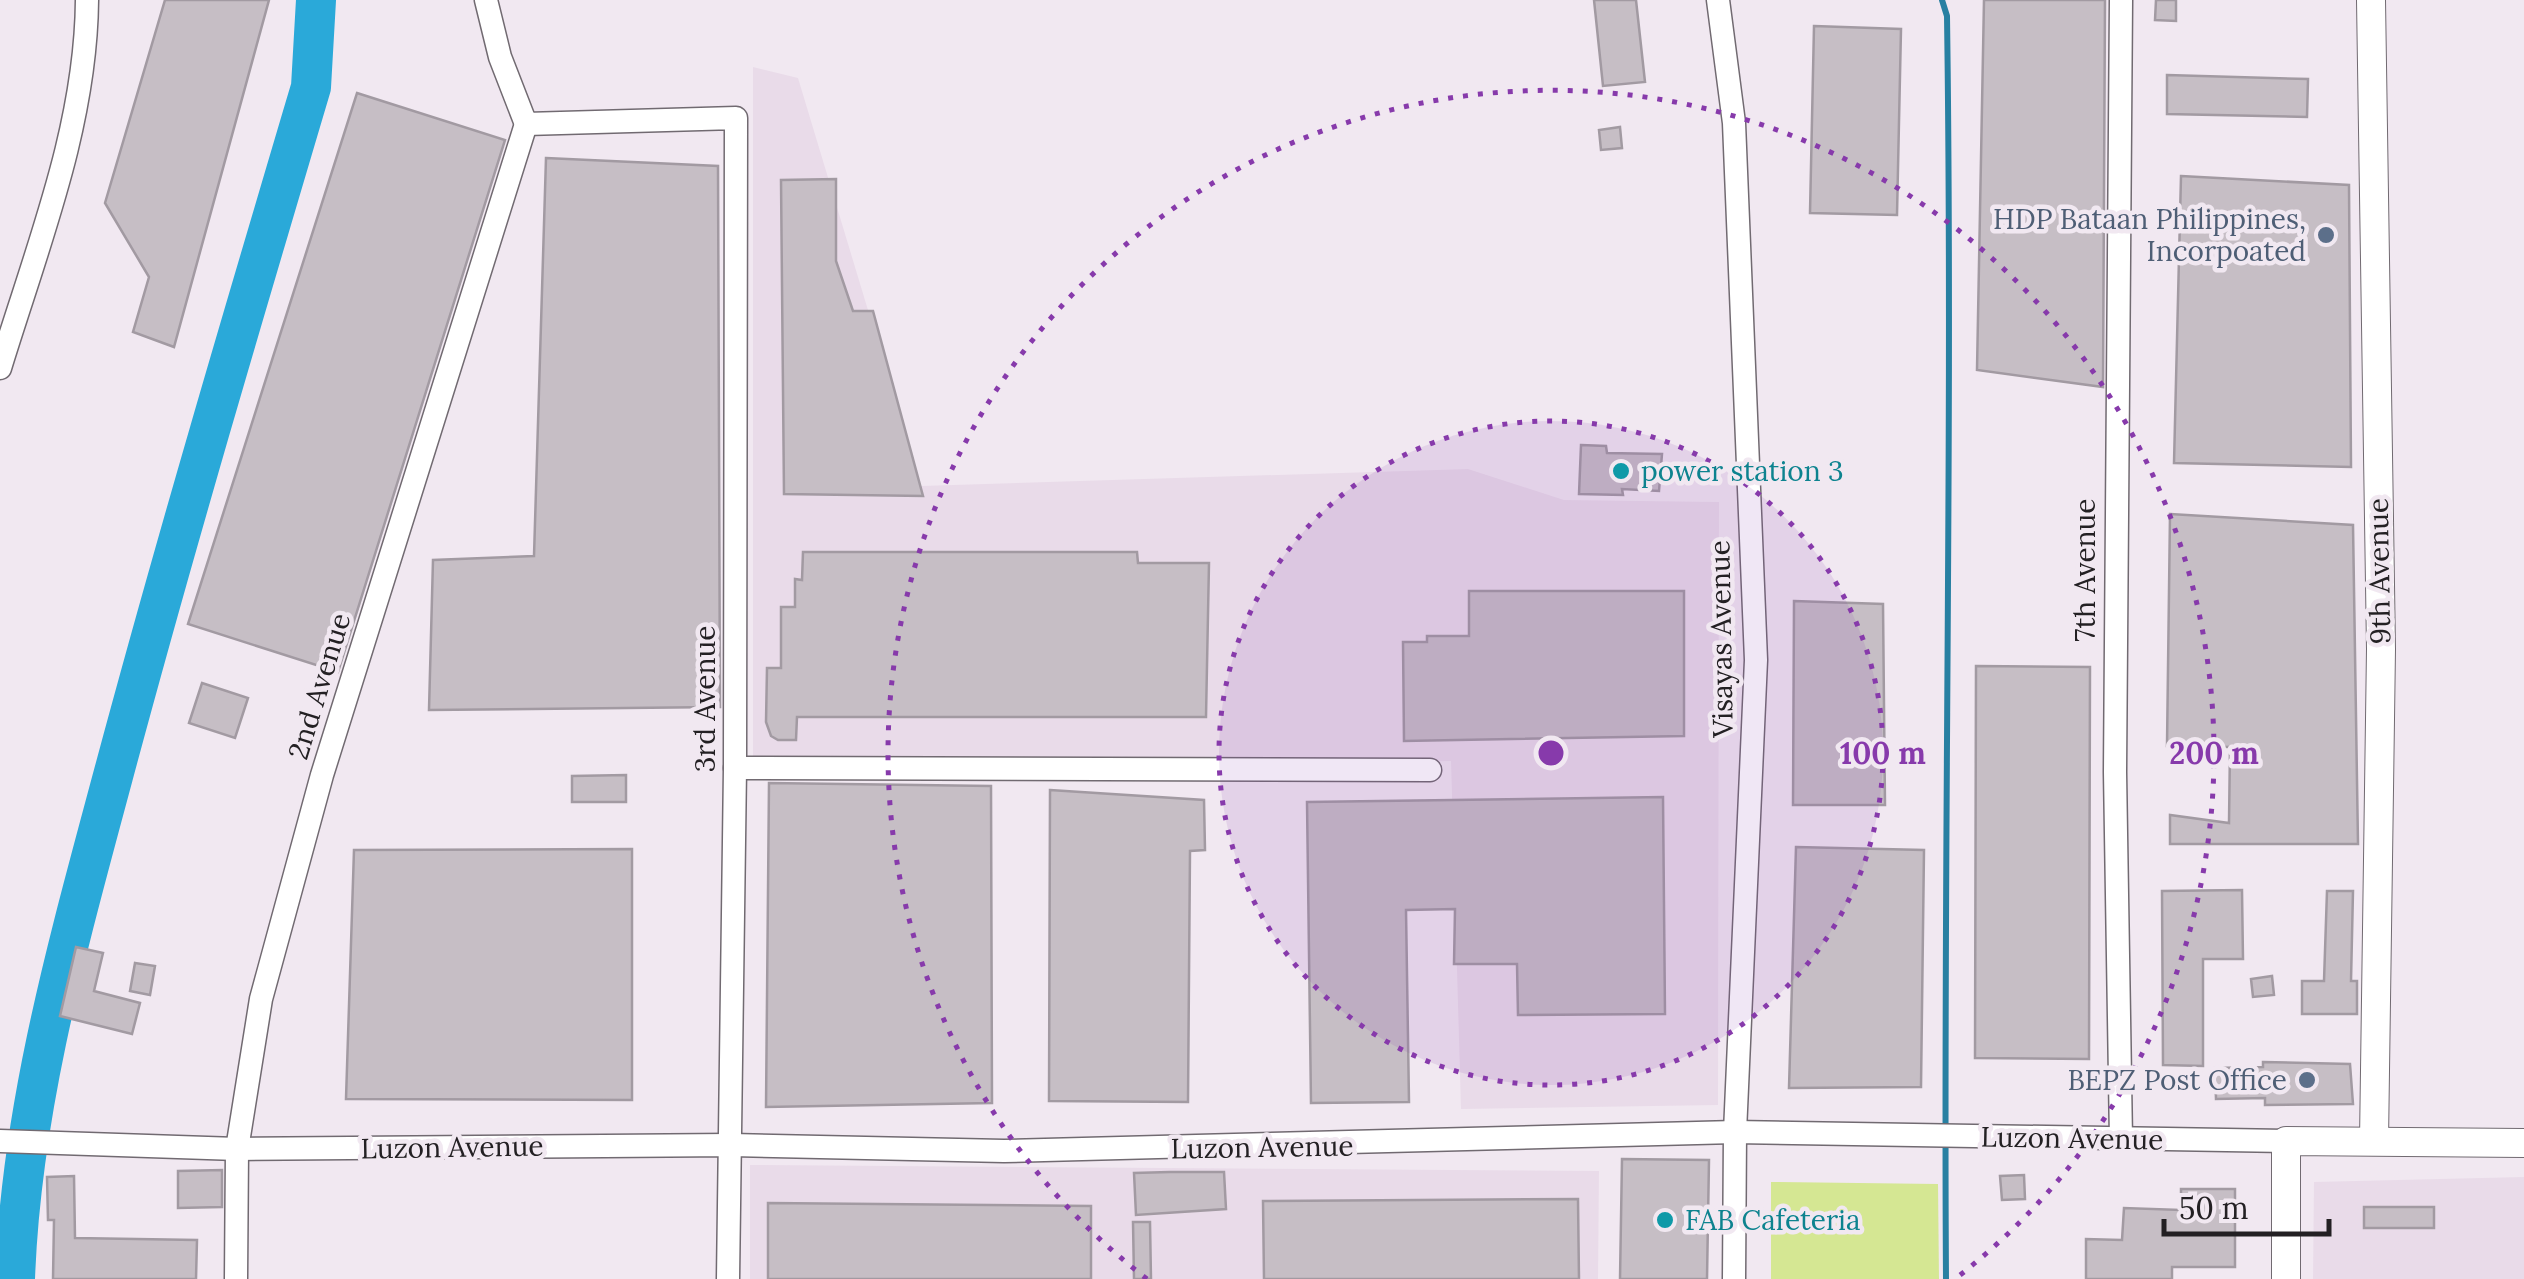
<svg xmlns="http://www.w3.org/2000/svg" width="2524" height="1279" font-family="Lora,serif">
<rect width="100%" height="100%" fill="#f1e8f1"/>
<!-- built -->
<g fill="#e9dbe9">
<polygon points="753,67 798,78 921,486 1468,469 1564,500 1719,502 1718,1105 1461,1109 1451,761 1259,766 753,764"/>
<polygon points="750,1165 1599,1171 1598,1279 750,1279"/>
<polygon points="2524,1177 2524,1279 2313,1279 2314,1182"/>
</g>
<!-- green -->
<polygon fill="#d5e793" points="1771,1182 1938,1184 1939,1279 1771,1279"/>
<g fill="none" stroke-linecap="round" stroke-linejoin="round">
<!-- stream -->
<path stroke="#2880a2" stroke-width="6" d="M 1942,0 L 1947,16 C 1953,437 1943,858 1946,1279"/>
<!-- river -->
<path stroke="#2aa9d9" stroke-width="40" d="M 15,1279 C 21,1108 69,940 113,776 C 175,545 243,316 311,87 L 316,0"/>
</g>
<!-- building -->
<g fill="#c6bec5" stroke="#a29aa2" stroke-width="2.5">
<polygon points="165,0 269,0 174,347 133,332 149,277 105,203"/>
<polygon points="1594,0 1636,0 1645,82 1603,86"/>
<polygon points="1984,0 2105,0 2103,387 1977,370"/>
<polygon points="2156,0 2176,0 2176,21 2155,20"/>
<polygon points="1814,26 1901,29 1897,215 1810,213"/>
<polygon points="2167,75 2308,79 2307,117 2167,114"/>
<polygon points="357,93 505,140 338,672 188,624"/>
<polygon points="1620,127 1622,148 1601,150 1599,130"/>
<polygon points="546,158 718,166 720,707 429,710 433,560 534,556"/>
<polygon points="2181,176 2349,185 2351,467 2174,463"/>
<polygon points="836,179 836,261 853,311 873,311 923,496 784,494 781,180"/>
<polygon points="1581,445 1606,446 1607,453 1662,454 1659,491 1622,489 1623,495 1579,494"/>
<polygon points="2170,514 2353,525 2358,844 2170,844 2170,815 2229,823 2230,747 2167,746"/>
<polygon points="803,552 1137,552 1138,563 1209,563 1206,717 797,717 796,740 778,740 771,736 766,722 767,668 781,668 781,607 795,607 795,579 802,580"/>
<polygon points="1469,591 1684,591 1684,736 1404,741 1403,642 1427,642 1427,636 1469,636"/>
<polygon points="1794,601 1883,604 1885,805 1793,805"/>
<polygon points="1976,666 2090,667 2089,1059 1975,1058"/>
<polygon points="202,683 248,698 235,738 189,723"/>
<polygon points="626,775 626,802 572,802 572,776"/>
<polygon points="769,783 991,786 992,1103 766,1107"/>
<polygon points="1050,790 1204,800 1205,850 1190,851 1188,1102 1049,1101"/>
<polygon points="1663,797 1665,1014 1518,1015 1517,964 1454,964 1455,909 1406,910 1409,1102 1311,1103 1307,802"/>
<polygon points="1796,847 1924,850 1921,1087 1789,1088"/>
<polygon points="632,849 632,1100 346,1099 354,850"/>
<polygon points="2242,890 2243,959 2203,959 2203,1066 2163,1065 2162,891"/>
<polygon points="2327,891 2353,891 2351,981 2357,981 2357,1014 2302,1014 2302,981 2324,981"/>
<polygon points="76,947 103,953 94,991 140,1003 132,1034 60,1016"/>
<polygon points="135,963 155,966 150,995 130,991"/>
<polygon points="2272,976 2274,995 2253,997 2251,979"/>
<polygon points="2263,1062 2350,1064 2353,1104 2265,1105 2265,1098 2216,1099 2215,1068 2263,1067"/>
<polygon points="1622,1159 1709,1160 1707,1279 1620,1279"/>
<polygon points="222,1170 222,1207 178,1208 178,1171"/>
<polygon points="1170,1172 1224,1172 1226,1209 1136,1215 1134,1173"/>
<polygon points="2024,1175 2025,1199 2002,1200 2000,1176"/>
<polygon points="74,1176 75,1238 197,1240 196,1279 53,1279 54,1220 48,1220 47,1177"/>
<polygon points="2181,1189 2235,1189 2235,1267 2172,1267 2172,1279 2086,1279 2086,1239 2122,1240 2124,1208 2181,1210"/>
<polygon points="1578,1199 1579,1279 1264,1279 1263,1201"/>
<polygon points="768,1203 1091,1206 1091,1279 768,1279"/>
<rect x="2364" y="1207" width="70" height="21"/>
<polygon points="1133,1222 1150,1222 1151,1279 1134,1279"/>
</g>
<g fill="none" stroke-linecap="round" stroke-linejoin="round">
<defs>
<g id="minor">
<polyline points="486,0 500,57 526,124 736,118 735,768 728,1279"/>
<polyline points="1718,0 1734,123 1756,660 1735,1132 1734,1279"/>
<polyline points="2121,0 2115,772 2121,1140"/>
<path d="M 0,368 C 37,247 86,127 87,0"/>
<polyline points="735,768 1430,770"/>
<polyline points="0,1141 237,1149 732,1145 1004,1151 1735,1132 2286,1141"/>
<polyline points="236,1279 237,1149 261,999 322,775 526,124"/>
</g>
<g id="tertiary">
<polyline points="2371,0 2381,649 2374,1141"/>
<polyline points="2286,1279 2286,1141 2524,1143"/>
</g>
</defs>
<!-- minor casing -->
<use href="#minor" stroke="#716a71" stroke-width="25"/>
<!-- tertiary casing -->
<use href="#tertiary" stroke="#716a71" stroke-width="30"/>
<!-- minor -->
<use href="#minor" stroke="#fff" stroke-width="22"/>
<!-- tertiary -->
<use href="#tertiary" stroke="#fff" stroke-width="28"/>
</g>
<!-- distance rings -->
<circle cx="1551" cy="753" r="332" fill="#873aab" fill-opacity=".12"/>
<g fill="none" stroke="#873aab" stroke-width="5" stroke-dasharray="5 10">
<circle cx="1551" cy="753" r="332"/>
<path d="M1147 1279A663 663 0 1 1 1955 1279"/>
</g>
<!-- markers -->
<g fill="#5c6f8a" stroke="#f1e8f1" stroke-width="4">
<circle cx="2326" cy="235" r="10"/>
<circle cx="2307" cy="1080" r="10"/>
</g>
<g fill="#0f9aa8" stroke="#f1e8f1" stroke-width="4">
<circle cx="1621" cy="471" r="10"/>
<circle cx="1665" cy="1220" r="10"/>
</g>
<g text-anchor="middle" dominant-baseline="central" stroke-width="9" stroke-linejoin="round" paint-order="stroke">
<!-- service labels -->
<g font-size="28" fill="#4e5e75" stroke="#f1e8f1" text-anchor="end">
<text x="2306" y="219">HDP Bataan Philippines,<tspan x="2306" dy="32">Incorpoated</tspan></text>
<text x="2287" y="1080">BEPZ Post Office</text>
</g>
<!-- culture labels -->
<g font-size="28" fill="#0d838f" stroke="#f1e8f1" text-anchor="start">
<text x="1641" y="471">power station 3</text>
<text x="1685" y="1220">FAB Cafeteria</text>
</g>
<!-- street labels -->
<g font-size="28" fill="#232023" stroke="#f1e8f1">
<text transform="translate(2085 570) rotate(-90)">7th Avenue</text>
<text transform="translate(2379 571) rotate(-91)">9th Avenue</text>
<text transform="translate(1721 639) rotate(-91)">Visayas Avenue</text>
<text transform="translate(319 686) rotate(-73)">2nd Avenue</text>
<text transform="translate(705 699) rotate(-90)">3rd Avenue</text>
<text transform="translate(2072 1138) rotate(1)">Luzon Avenue</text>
<text transform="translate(452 1147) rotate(-1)">Luzon Avenue</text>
<text transform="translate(1262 1147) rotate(-1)">Luzon Avenue</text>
</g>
</g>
<circle cx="1551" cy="753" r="15" fill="#873aab" stroke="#f1e8f1" stroke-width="5"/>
<g font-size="30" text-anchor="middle" font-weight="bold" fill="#873aab" stroke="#f1e8f1" stroke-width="9" stroke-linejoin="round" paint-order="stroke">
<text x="1883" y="764">100 m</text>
<text x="2214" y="764">200 m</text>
</g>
<!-- scale -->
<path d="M2164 1219v15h165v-15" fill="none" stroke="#232023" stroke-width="5"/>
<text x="2179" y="1219" font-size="30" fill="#232023" stroke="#f1e8f1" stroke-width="8" paint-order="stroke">50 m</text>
</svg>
